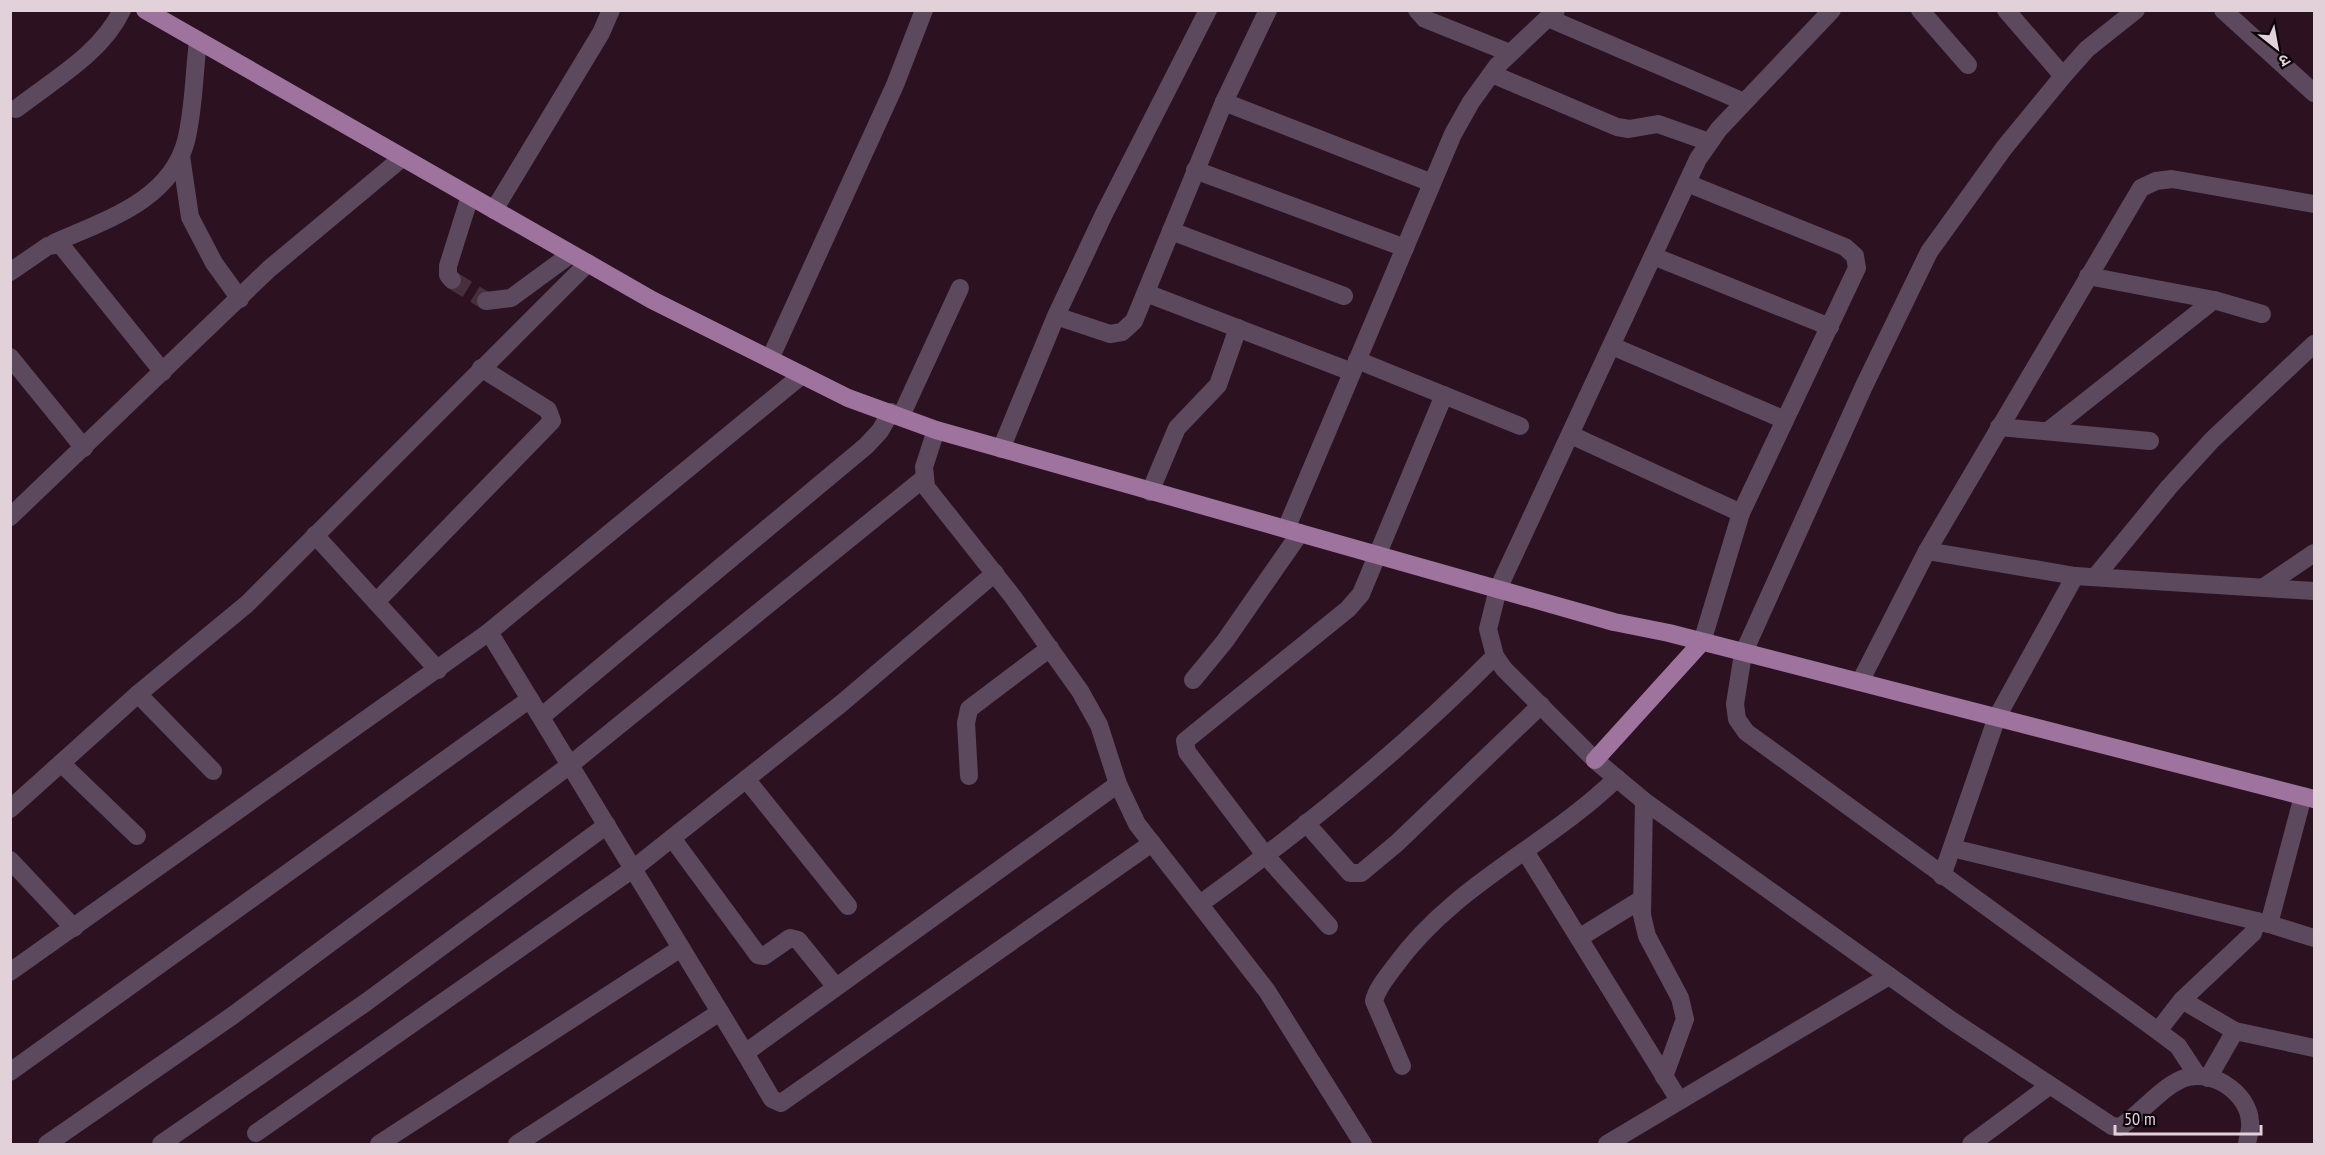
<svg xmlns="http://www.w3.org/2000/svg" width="2325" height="1155" font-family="'PT Sans Narrow','Noto Sans Devanagari',sans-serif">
<rect width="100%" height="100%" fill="#2c1221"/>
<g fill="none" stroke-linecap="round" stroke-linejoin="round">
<!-- minor-tunnel -->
<polyline stroke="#472f3d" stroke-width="18" stroke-dasharray="18 9" stroke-linecap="butt" points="452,280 486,301"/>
<!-- minor -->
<g stroke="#5d495d" stroke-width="18">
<polyline points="1417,10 1425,19 1510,53"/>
<path d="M 1832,10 L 1719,129 L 1698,159 L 1498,589 L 1488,629 L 1495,656 L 1504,669 L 1595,760 L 1644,801 L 1951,1020 L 2112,1126 L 2120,1127 C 2141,1114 2159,1089 2182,1079 C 2209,1067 2249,1092 2250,1122 C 2251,1129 2248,1137 2247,1144"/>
<polyline points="1920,10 1968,65"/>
<polyline points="2006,10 2063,76"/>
<polyline points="2136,10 2087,49 2063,76 2004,148 1929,252 1864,386 1743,654 1735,704 1737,719 1746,732 2158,1031 2178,1046 2197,1075"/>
<polyline points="2223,10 2314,93"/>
<polyline points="1548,18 1744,102"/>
<polyline points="1492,74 1617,127 1629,129 1658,124 1709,142"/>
<polyline points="1224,102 1432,183"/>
<path d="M 16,109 C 53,80 101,54 122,10"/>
<polyline points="181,156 190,217 214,263 240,299"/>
<polyline points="1195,170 1405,248"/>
<polyline points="1687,183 1845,247 1855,256 1857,268 1741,513 1702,642"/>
<polyline points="494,210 601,33 611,10"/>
<polyline points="1171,231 1344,296"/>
<path d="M 54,243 C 105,220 170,201 186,141 C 194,109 194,73 198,41"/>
<polyline points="1653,256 1830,327"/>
<polyline points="10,272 48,246 60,244 163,372"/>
<polyline points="2088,276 2214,300 2262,314"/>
<polyline points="452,280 448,275 448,266 470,196"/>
<polyline points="1146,293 1352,372"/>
<polyline points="486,301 511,298 571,254"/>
<polyline points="1056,316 1110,334 1122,332 1134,321 1224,102 1268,10"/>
<polyline points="1612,346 1785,420"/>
<polyline points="10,357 84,448"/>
<polyline points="770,359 895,85 924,10"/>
<polyline points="1357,360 1520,426"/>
<polyline points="901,416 960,288"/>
<polyline points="1999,427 2150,441"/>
<polyline points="936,430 924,467 926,487 1013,597 1080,691 1099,725 1118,784 1137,824 1267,991 1363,1144"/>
<polyline points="2048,431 2214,300"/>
<polyline points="1571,435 1741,513"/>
<polyline points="1001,449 1056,316 1104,214 1208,10"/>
<polyline points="1150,492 1177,428 1218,385 1238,328"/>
<polyline points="10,517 269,269 402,158"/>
<polyline points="1286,529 1453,134 1471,102 1497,66 1556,10"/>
<polyline points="315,535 438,670"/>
<polyline points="1927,551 2075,576 2314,591"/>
<polyline points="2096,576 2169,487 2212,440 2314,344"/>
<polyline points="2264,587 2314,553"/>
<polyline points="376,602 552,421 548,410 481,368"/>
<polyline points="489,632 745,1053 1118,784"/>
<polyline points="1193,680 1225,641 1300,533"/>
<polyline points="1860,682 1927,551 2141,188 2156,181 2172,179 2314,204"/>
<polyline points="138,694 213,771"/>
<polyline points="541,717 866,446 880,431 891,412"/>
<polyline points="61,763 137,836"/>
<polyline points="969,776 966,723 969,709 1050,648"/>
<polyline points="746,779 848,906"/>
<polyline points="1644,801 1642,915 1647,936 1680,998 1685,1019 1664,1077"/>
<polyline points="10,809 138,694 247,604 588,263"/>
<polyline points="1306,823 1350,873 1361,873 1397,843 1541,705"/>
<polyline points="672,838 758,955 764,956 790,938 798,940 836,987"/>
<polyline points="1952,848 2269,924 2314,938"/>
<polyline points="1525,851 1679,1100"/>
<polyline points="10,860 74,928"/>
<polyline points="1942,876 1997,717 2075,576"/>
<path d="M 1200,904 C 1304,829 1404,748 1495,656"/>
<polyline points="2269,924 2303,796"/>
<polyline points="1329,926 1266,856 1187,752 1185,741 1348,609 1361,594 1444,395"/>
<polyline points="1579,938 1642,899"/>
<polyline points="10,972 489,632 802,375"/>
<polyline points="2182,1000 2235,1031 2314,1048"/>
<polyline points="2158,1031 2182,1000 2253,933 2257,921"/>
<polyline points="745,1053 772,1099 781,1103 1152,843"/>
<path d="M 1402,1066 L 1374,1001 C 1377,988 1387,977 1395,966 C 1453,885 1547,846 1617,778"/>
<polyline points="10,1072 530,699"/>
<polyline points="2208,1078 2235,1031"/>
<polyline points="256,1133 633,869 842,703 995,573"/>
<polyline points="47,1144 232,1016 570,765 923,479"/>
<polyline points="161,1144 365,1003 607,825"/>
<polyline points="379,1144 681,948"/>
<polyline points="517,1144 720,1012"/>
<polyline points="1607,1144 1889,976"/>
<polyline points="1971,1144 2049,1086"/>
</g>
<!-- major -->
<g stroke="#9e749e" stroke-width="18">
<polyline points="145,10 652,300 848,398 936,430 1614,622 1669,633 2314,799"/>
<polyline points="1595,760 1702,642"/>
</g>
</g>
<!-- border -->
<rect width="2325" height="1155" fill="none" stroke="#e3d1da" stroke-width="24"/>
<!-- north arrow -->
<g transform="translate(2277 48) rotate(149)" stroke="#0d0409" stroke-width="4.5" paint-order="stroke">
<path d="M0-4.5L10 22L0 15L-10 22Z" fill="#e3d1da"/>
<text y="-9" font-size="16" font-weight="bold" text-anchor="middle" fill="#e3d1da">उ</text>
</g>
<!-- scale -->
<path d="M2115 1125v9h146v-9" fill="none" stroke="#e3d1da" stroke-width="3"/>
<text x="2124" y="1125" font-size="18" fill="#e3d1da" stroke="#0d0409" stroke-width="4.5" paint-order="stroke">50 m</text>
</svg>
